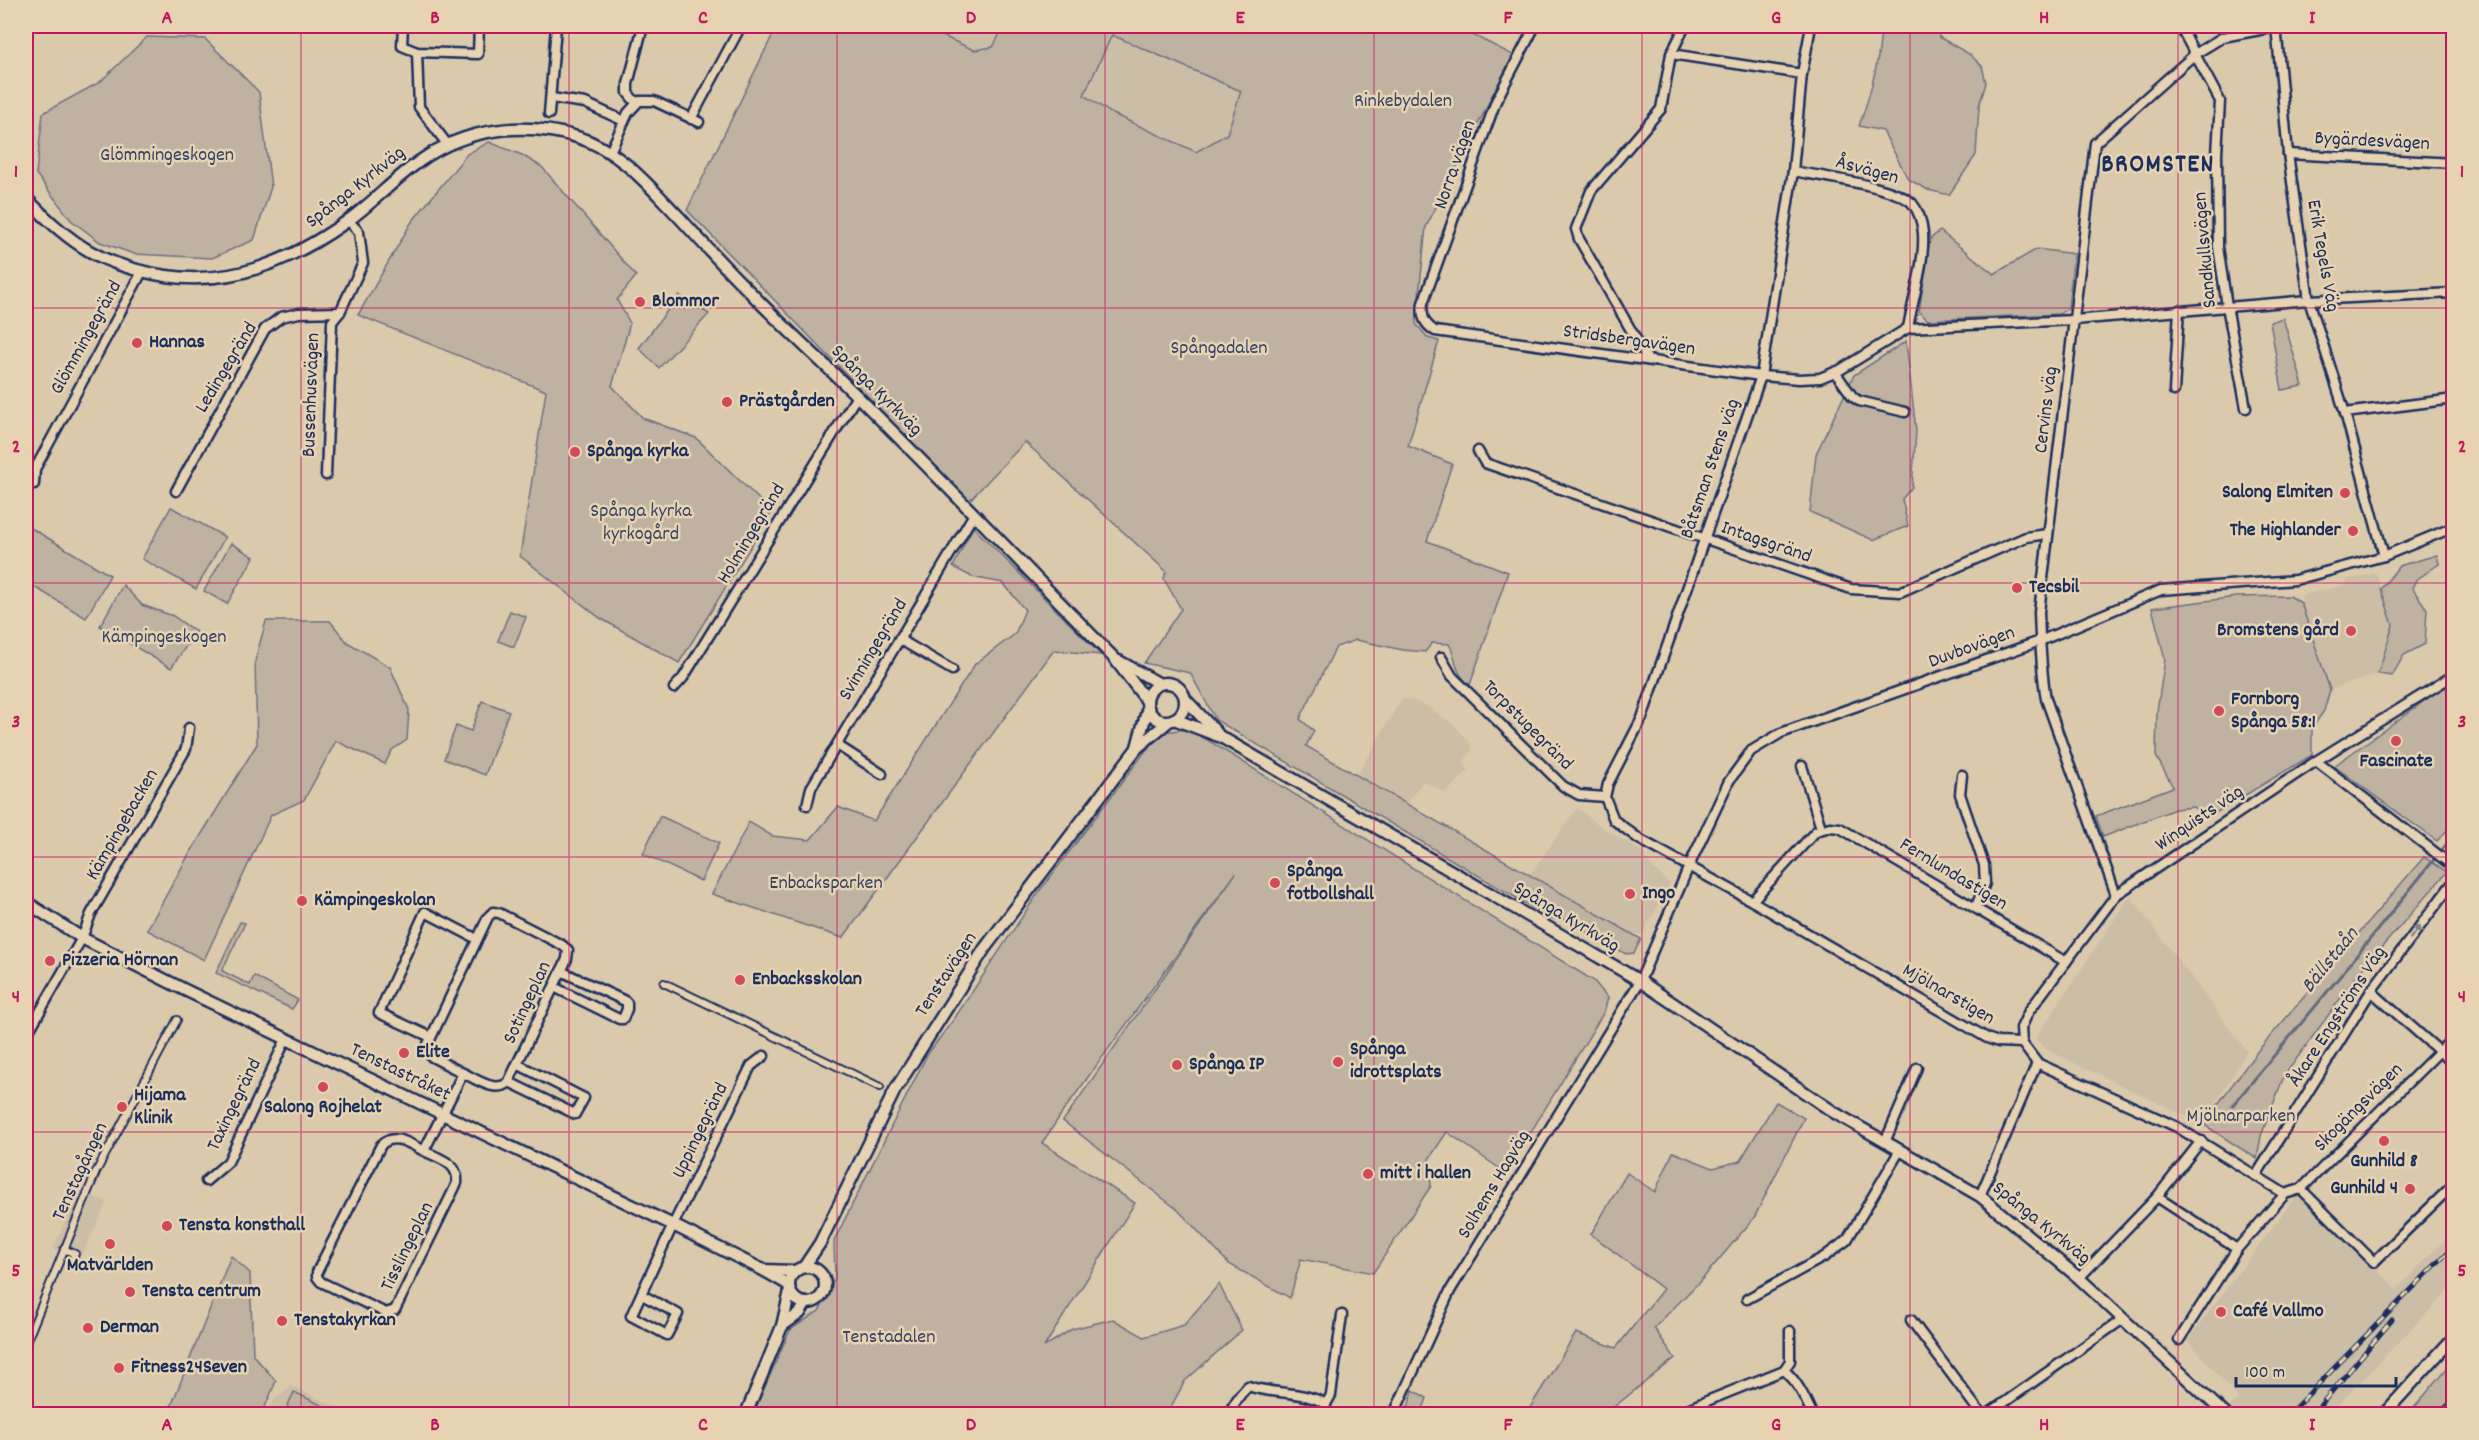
<svg xmlns="http://www.w3.org/2000/svg" width="2479" height="1440" font-family="Dekko,sans-serif">
<rect width="100%" height="100%" fill="#dbc9ac"/>
<filter id="ink" filterUnits="userSpaceOnUse"><feTurbulence type="fractalNoise" baseFrequency=".0167" numOctaves="2"/><feDisplacementMap in="SourceGraphic" scale="12" xChannelSelector="R" yChannelSelector="G"/><feConvolveMatrix kernelMatrix="1 2 1 2 8 2 1 2 1" color-interpolation-filters="sRGB"/></filter>
<g filter="url(#ink)">
<!-- built -->
<g fill="#ccbda6">
<polygon points="920,26 1004,26 993,47 974,50"/>
<polygon points="1111,35 1241,91 1227,134 1197,152 1111,113 1084,95"/>
<polygon points="2376,573 2393,625 2378,674 2330,690 2301,603 2302,595 2346,585 2347,580"/>
<polygon points="1404,699 1416,701 1428,707 1453,724 1469,741 1472,750 1463,763 1469,770 1446,793 1423,781 1406,804 1357,776 1400,701"/>
<polygon points="1577,808 1606,830 1640,850 1651,866 1670,884 1643,934 1631,934 1529,876"/>
<polygon points="2130,896 2247,1051 2203,1124 2049,1051 2035,1039"/>
<polygon points="80,1190 107,1202 83,1253 73,1258 53,1248"/>
<polygon points="2297,1195 2366,1263 2388,1280 2396,1290 2453,1231 2453,1286 2329,1414 2223,1414 2238,1398 2188,1340"/>
<polygon points="292,1386 351,1414 267,1414 274,1400"/>
</g>
<!-- green -->
<g fill="#bfb2a1" stroke="#6d7080" stroke-width="1.5" fill-rule="evenodd">
<path d="M 777,26 L 920,26 L 974,50 L 993,47 L 1004,26 L 1455,26 L 1513,55 L 1426,227 L 1416,324 L 1428,338 L 1439,341 L 1408,446 L 1452,464 L 1427,541 L 1508,572 L 1470,685 C 1452,670 1459,662 1449,644 L 1432,643 L 1425,652 L 1403,650 L 1356,640 L 1336,647 L 1300,719 L 1314,731 L 1306,746 L 1641,939 L 1634,953 L 1626,954 L 1562,918 L 1561,920 L 1550,918 L 1216,720 L 1190,673 L 1144,663 L 1181,609 L 1164,579 L 1166,571 L 1025,442 L 969,501 L 687,210 ZM 1112,35 L 1241,91 L 1227,134 L 1196,152 L 1111,113 L 1084,95 Z"/>
<path d="M 1881,26 L 1937,26 L 1939,37 L 1969,54 L 1982,66 L 1986,83 L 1979,106 L 1976,155 L 1949,195 L 1928,190 L 1908,179 L 1883,131 L 1859,126 C 1871,93 1880,61 1881,26 Z"/>
<polygon points="147,37 205,39 259,92 271,187 254,240 212,258 134,254 100,242 71,220 36,174 43,113 100,82"/>
<polygon points="489,142 522,155 542,167 636,276 617,300 630,323 612,386 643,418 696,438 772,512 679,663 600,618 520,556 546,391 358,315 411,223 467,154"/>
<polygon points="1940,231 1994,274 2037,249 2074,254 2068,308 2059,314 1928,320 1919,312 1930,239"/>
<polygon points="679,295 709,314 659,368 639,348"/>
<polygon points="2283,318 2303,386 2282,390 2270,322"/>
<polygon points="1906,341 1916,431 1912,487 1902,499 1908,526 1873,540 1810,512 1816,454 1854,375"/>
<polygon points="171,507 225,537 196,589 142,559"/>
<polygon points="26,525 110,575 86,618 26,582"/>
<polygon points="973,527 1101,655 1054,650 843,938 712,894 749,822 772,836 810,840 838,807 874,821 975,664 1015,634 1025,610 1003,583 972,577 953,567"/>
<polygon points="231,543 254,557 227,604 204,591"/>
<polygon points="2437,555 2439,564 2416,580 2412,588 2427,609 2425,644 2404,655 2392,676 2378,674 2393,625 2381,589 2399,566"/>
<polygon points="123,585 142,605 173,616 196,632 171,668 100,626"/>
<polygon points="2290,596 2301,603 2330,690 2324,711 2312,728 2312,755 2207,818 2193,807 2175,809 2103,837 2096,816 2173,787 2156,756 2157,711 2165,659 2152,608 2236,597"/>
<polygon points="510,611 526,617 514,647 498,641"/>
<polygon points="266,621 330,621 347,642 390,667 409,710 407,740 392,750 385,764 336,741 304,800 271,815 204,960 147,930 187,858 257,744 255,661"/>
<polygon points="2445,686 2453,702 2453,824 2437,841 2334,766"/>
<polygon points="482,701 509,711 485,775 444,759 456,726 471,731"/>
<polygon points="1190,729 1594,981 1608,998 1604,1012 1506,1173 1447,1132 1429,1159 1431,1186 1373,1273 1301,1259 1290,1298 1229,1264 1178,1210 1063,1121 1236,873 1062,1113 1042,1143 1135,1203 1044,1347 1072,1329 1113,1319 1144,1337 1184,1325 1219,1284 1242,1330 1185,1381 1167,1414 753,1414 790,1330 819,1311 835,1278 834,1241 927,1055 954,1019 1038,893 1160,732"/>
<polygon points="660,816 719,843 701,881 643,854"/>
<polygon points="2424,857 2447,872 2356,977 2284,1076 2261,1136 2257,1159 2203,1124 2256,1053"/>
<polygon points="240,922 245,923 222,971 250,985 254,976 298,1000 292,1009 216,973"/>
<polygon points="1776,1102 1804,1118 1754,1218 1705,1276 1654,1328 1675,1358 1605,1414 1526,1414 1576,1333 1616,1348 1663,1289 1591,1234 1627,1173 1655,1192 1673,1152 1713,1168 1740,1161"/>
<polygon points="231,1256 250,1273 253,1355 276,1381 262,1414 168,1414"/>
<polygon points="2453,1361 2453,1402 2444,1414 2409,1414"/>
<polygon points="1413,1390 1427,1398 1423,1409 1426,1414 1406,1414"/>
<polygon points="294,1392 338,1413 337,1414 284,1414"/>
</g>
<g fill="none" stroke-linecap="round" stroke-linejoin="round">
<!-- stream -->
<polyline stroke="#656a7d" stroke-width="3" points="2232,1106 2319,1002 2454,835"/>
<defs>
<g id="pedestrian">
<polyline points="664,983 880,1087"/>
<polyline points="64,1249 75,1254 73,1258"/>
<polyline points="26,1343 96,1172 177,1020"/>
</g>
<g id="minor">
<polyline points="403,26 402,46 417,52 478,54 479,26"/>
<path d="M 1535,26 L 1496,101 L 1423,303 C 1421,316 1424,324 1435,331 L 1761,376 L 1799,379 L 1820,378 L 1840,370 L 1908,328 L 2074,320 L 2309,300 L 2454,293"/>
<polyline points="1811,26 1802,74 1793,171 1761,376 1642,718 1608,784 1605,797 1614,820 1639,839 1752,901 1987,1038 1998,1042 2022,1043 2037,1063 2177,1127 2285,1194"/>
<polyline points="2180,26 2220,101 2217,154 2218,247 2227,306 2246,408"/>
<polyline points="2276,26 2288,154 2309,300 2345,413 2384,556"/>
<polyline points="417,52 419,107 447,144"/>
<polyline points="1671,54 1802,74"/>
<polyline points="551,98 585,103 624,121"/>
<polyline points="636,103 628,93 628,84 643,26"/>
<polyline points="549,114 556,26"/>
<polyline points="691,119 741,26"/>
<polyline points="610,152 628,113 639,101 654,101 699,122"/>
<polyline points="2288,154 2454,163"/>
<path d="M 1793,171 C 1818,176 1895,186 1912,203 C 1919,211 1922,223 1923,233 C 1925,261 1913,299 1908,328"/>
<polyline points="1648,360 1579,239 1576,229 1591,191 1661,109 1671,54 1685,26"/>
<polyline points="1835,372 1853,397 1859,401 1905,412"/>
<polyline points="2174,391 2179,310"/>
<polyline points="2345,413 2454,399"/>
<polyline points="1478,451 1485,463 1851,589 1900,592 2026,537 2048,534"/>
<polyline points="326,475 332,322 340,312 363,263 359,232 348,220"/>
<polyline points="34,484 35,469 142,272"/>
<polyline points="176,491 265,329 281,317 299,313 340,312"/>
<polyline points="899,639 952,670"/>
<polyline points="1441,657 1452,676 1563,786 1579,795 1605,797"/>
<polyline points="674,688 683,678 857,396"/>
<polyline points="837,745 882,774"/>
<polyline points="2316,761 2454,867"/>
<polyline points="1802,766 1821,828"/>
<polyline points="1962,775 1960,794 1984,865 1985,883 1976,907"/>
<polyline points="807,805 811,788 974,514"/>
<path d="M 2116,895 L 2046,699 C 2041,670 2040,642 2039,612 L 2095,143 L 2195,54 L 2223,37 L 2281,26"/>
<polyline points="1752,901 1816,831 1830,827 1840,828 2066,962"/>
<polyline points="554,987 619,1019 623,1019 627,1009 627,1003 625,1001 561,971"/>
<polyline points="2371,991 2454,1064"/>
<polyline points="26,1036 82,938 91,914 186,749 189,728"/>
<polyline points="431,1037 379,1013 425,912 477,939"/>
<polyline points="2022,1043 2021,1028 2029,1011 2116,895 2316,761 2454,675"/>
<polyline points="509,1082 575,1114 584,1098 517,1064"/>
<polyline points="1885,1142 1917,1068"/>
<path d="M 424,1151 C 410,1144 394,1132 381,1145 L 317,1272 L 317,1277 L 321,1282 L 386,1313 L 395,1310 L 457,1183 C 459,1163 440,1159 424,1151 L 463,1073 L 432,1057 L 427,1051 L 428,1044 L 488,917 L 493,912 L 499,913 L 562,945 L 568,950 L 567,959 L 508,1083 C 495,1093 476,1079 463,1073"/>
<polyline points="2257,1174 2371,991 2454,881"/>
<polyline points="206,1181 228,1162 286,1039"/>
<polyline points="2301,1189 2374,1262 2454,1184"/>
<polyline points="1980,1196 2037,1063"/>
<polyline points="2157,1197 2237,1249"/>
<polyline points="2079,1278 2157,1197 2201,1141"/>
<polyline points="642,1295 678,1314 667,1335 631,1316 673,1225 751,1066 764,1056"/>
<polyline points="1747,1299 1824,1257 1847,1240 1900,1150"/>
<polyline points="1911,1320 1981,1414"/>
<polyline points="2179,1340 2237,1249 2285,1194 2301,1189 2454,1037"/>
<path d="M 1784,1370 C 1798,1382 1805,1398 1812,1414"/>
<path d="M 1228,1414 L 1240,1395 L 1248,1386 C 1274,1395 1302,1390 1326,1404"/>
<polyline points="1325,1414 1326,1404 1331,1395 1342,1315"/>
<polyline points="1394,1414 1450,1291 1640,981 1689,866 1729,781 1751,751 1781,733 2040,641 2161,590 2295,580 2384,556 2454,527"/>
<polyline points="1679,1414 1687,1409 1784,1370 1790,1361 1790,1331"/>
<polyline points="1988,1414 2123,1319"/>
<polyline points="2445,1414 2454,1405"/>
</g>
<g id="tertiary">
<path d="M 26,198 C 70,244 102,266 166,276 C 233,286 292,260 346,222 C 372,204 394,179 420,161 C 466,128 524,121 577,137 C 620,150 649,186 679,217 C 702,242 725,268 750,292 C 785,329 823,362 859,398 C 945,483 1029,571 1114,658 L 1147,701"/>
<polyline points="1119,661 1160,684"/>
<circle cx="1166" cy="702" r="19"/>
<polyline points="1185,699 1217,733"/>
<polyline points="1174,719 1221,737 1640,981 1835,1113 1980,1196 2079,1278 2225,1414"/>
<polyline points="1137,747 1148,707"/>
<polyline points="26,902 82,938 187,991 673,1225 763,1270 789,1285"/>
<circle cx="807" cy="1285" r="18"/>
<polyline points="804,1267 820,1243 895,1090 985,948 1137,748 1169,721"/>
<polyline points="764,1270 795,1271"/>
<polyline points="782,1326 800,1313 806,1303"/>
<polyline points="746,1414 782,1326 790,1291"/>
<polyline points="2384,1414 2454,1337"/>
</g>
</defs>
<!-- pedestrian casing -->
<use href="#pedestrian" stroke="#1b2f5e" stroke-width="10"/>
<!-- minor casing -->
<use href="#minor" stroke="#1b2f5e" stroke-width="13"/>
<!-- tertiary casing -->
<use href="#tertiary" stroke="#1b2f5e" stroke-width="15"/>
<!-- pedestrian -->
<use href="#pedestrian" stroke="#e7d3b1" stroke-width="6"/>
<!-- minor -->
<use href="#minor" stroke="#e7d3b1" stroke-width="8"/>
<!-- tertiary -->
<use href="#tertiary" stroke="#e7d3b1" stroke-width="10"/>
<defs>
<g id="rail">
<polyline points="2289,1414 2454,1246"/>
<polyline points="2313,1414 2392,1320"/>
</g>
</defs>
<!-- rail casing -->
<use href="#rail" stroke="#1b2f5e" stroke-width="5"/>
<!-- rail -->
<use href="#rail" stroke="#e7d3b1" stroke-width="3" stroke-dasharray="9" stroke-linecap="butt"/>
</g>
<!-- one-way arrows -->
<defs><path id="oneway-solid" d="M-6-.8H1V-3.2L6.5 0L1 3.2V.8H-6Z" transform="scale(1.5)"/></defs>
<use fill="#818188" href="#oneway-solid" transform="translate(2415 932) rotate(-53)"/>
</g>
<!-- grid -->
<path fill="none" stroke="#c2185b" stroke-width="1.5" stroke-opacity="0.55" d="M 301,26 L 301,1414M 569,26 L 569,1414M 837,26 L 837,1414M 1105,26 L 1105,1414M 1374,26 L 1374,1414M 1642,26 L 1642,1414M 1910,26 L 1910,1414M 2178,26 L 2178,1414M 26,308 L 2454,308M 26,583 L 2454,583M 26,857 L 2454,857M 26,1132 L 2454,1132"/>
<!-- markers -->
<g fill="#d1495b" stroke="#e7d3b1" stroke-width="2">
<circle cx="640" cy="302" r="6"/>
<circle cx="137" cy="343" r="6"/>
<circle cx="727" cy="402" r="6"/>
<circle cx="575" cy="452" r="6"/>
<circle cx="2345" cy="493" r="6"/>
<circle cx="2353" cy="531" r="6"/>
<circle cx="2017" cy="588" r="6"/>
<circle cx="2351" cy="631" r="6"/>
<circle cx="2219" cy="711" r="6"/>
<circle cx="2396" cy="741" r="6"/>
<circle cx="1275" cy="883" r="6"/>
<circle cx="1630" cy="894" r="6"/>
<circle cx="302" cy="901" r="6"/>
<circle cx="50" cy="961" r="6"/>
<circle cx="740" cy="980" r="6"/>
<circle cx="404" cy="1053" r="6"/>
<circle cx="1338" cy="1062" r="6"/>
<circle cx="1177" cy="1065" r="6"/>
<circle cx="323" cy="1087" r="6"/>
<circle cx="122" cy="1107" r="6"/>
<circle cx="2384" cy="1141" r="6"/>
<circle cx="1368" cy="1174" r="6"/>
<circle cx="2410" cy="1189" r="6"/>
<circle cx="167" cy="1226" r="6"/>
<circle cx="110" cy="1244" r="6"/>
<circle cx="130" cy="1292" r="6"/>
<circle cx="2221" cy="1312" r="6"/>
<circle cx="282" cy="1321" r="6"/>
<circle cx="88" cy="1328" r="6"/>
<circle cx="119" cy="1368" r="6"/>
</g>
<g text-anchor="middle" dominant-baseline="central" stroke-width="5" stroke-linejoin="round" paint-order="stroke">
<!-- park labels -->
<g font-size="20" fill="#344368" stroke="#e7d3b1">
<text x="1403" y="102">Rinkebydalen</text>
<text x="167" y="156">Glömmingeskogen</text>
<text x="1219" y="349">Spångadalen</text>
<text x="641" y="512">Spånga kyrka<tspan x="641" dy="23">kyrkogård</tspan></text>
<text x="164" y="638">Kämpingeskogen</text>
<text x="826" y="884">Enbacksparken</text>
<text x="2241" y="1117">Mjölnarparken</text>
<text x="889" y="1338">Tenstadalen</text>
</g>
<!-- street labels -->
<g font-size="20" fill="#1b2f5e" stroke="#e7d3b1">
<text transform="translate(2372 142) rotate(3)">Bygärdesvägen</text>
<text transform="translate(1456 165) rotate(-71)">Norra vägen</text>
<text transform="translate(1867 171) rotate(15)">Åsvägen</text>
<text transform="translate(356 188) rotate(-38)">Spånga Kyrkväg</text>
<text transform="translate(2206 250) rotate(-95)">Sandkullsvägen</text>
<text transform="translate(2322 256) rotate(80)">Erik Tegels Väg</text>
<text transform="translate(87 338) rotate(-61)">Glömmingegränd</text>
<text transform="translate(1629 341) rotate(8)">Stridsbergavägen</text>
<text transform="translate(227 368) rotate(-59)">Ledingegränd</text>
<text transform="translate(876 391) rotate(45)">Spånga Kyrkväg</text>
<text transform="translate(312 395) rotate(-88)">Bussenhusvägen</text>
<text transform="translate(2047 410) rotate(-83)">Cervins väg</text>
<text transform="translate(1711 469) rotate(-71)">Båtsman Stens väg</text>
<text transform="translate(752 534) rotate(-59)">Holmingegränd</text>
<text transform="translate(1766 543) rotate(19)">Intagsgränd</text>
<text transform="translate(1972 648) rotate(-20)">Duvbovägen</text>
<text transform="translate(874 650) rotate(-59)">Svinningegränd</text>
<text transform="translate(1527 726) rotate(45)">Torpstugegränd</text>
<text transform="translate(2200 819) rotate(-34)">Winquists väg</text>
<text transform="translate(123 825) rotate(-60)">Kämpingebacken</text>
<text transform="translate(1953 875) rotate(31)">Fernlundastigen</text>
<text transform="translate(1566 918) rotate(31)">Spånga Kyrkväg</text>
<text transform="translate(947 975) rotate(-57)">Tenstavägen</text>
<text transform="translate(1948 995) rotate(30)">Mjölnarstigen</text>
<text transform="translate(528 1003) rotate(-65)">Sotingeplan</text>
<text transform="translate(2338 1017) rotate(-57)">Åkare Engströms Väg</text>
<text transform="translate(400 1073) rotate(26)">Tenstastråket</text>
<text transform="translate(235 1105) rotate(-64)">Taxingegränd</text>
<text transform="translate(2359 1108) rotate(-45)">Skogängsvägen</text>
<text transform="translate(701 1131) rotate(-64)">Uppingegränd</text>
<text transform="translate(81 1172) rotate(-65)">Tenstagången</text>
<text transform="translate(1495 1185) rotate(-59)">Solhems Hagväg</text>
<text transform="translate(2041 1224) rotate(39)">Spånga Kyrkväg</text>
<text transform="translate(408 1247) rotate(-64)">Tisslingeplan</text>
</g>
<!-- poi labels -->
<g font-size="20" font-weight="bold" fill="#1b2f5e" stroke="#e7d3b1" text-anchor="start">
<text x="652" y="302">Blommor</text>
<text x="149" y="343">Hannas</text>
<text x="739" y="402">Prästgården</text>
<text x="587" y="452">Spånga kyrka</text>
<text x="2333" y="493" text-anchor="end">Salong Elmiten</text>
<text x="2341" y="531" text-anchor="end">The Highlander</text>
<text x="2029" y="588">Tecsbil</text>
<text x="2339" y="631" text-anchor="end">Bromstens gård</text>
<text x="2231" y="700">Fornborg<tspan x="2231" dy="23">Spånga 58:1</tspan></text>
<text x="2396" y="762" text-anchor="middle">Fascinate</text>
<text x="1287" y="872">Spånga<tspan x="1287" dy="23">fotbollshall</tspan></text>
<text x="1642" y="894">Ingo</text>
<text x="314" y="901">Kämpingeskolan</text>
<text x="62" y="961">Pizzeria Hörnan</text>
<text x="752" y="980">Enbacksskolan</text>
<text x="1350" y="1050">Spånga<tspan x="1350" dy="23">idrottsplats</tspan></text>
<text x="416" y="1053">Elite</text>
<text x="1189" y="1065">Spånga IP</text>
<text x="134" y="1096">Hijama<tspan x="134" dy="23">Klinik</tspan></text>
<text x="323" y="1108" text-anchor="middle">Salong Rojhelat</text>
<text x="2384" y="1162" text-anchor="middle">Gunhild 8</text>
<text x="1380" y="1174">mitt i hallen</text>
<text x="2398" y="1189" text-anchor="end">Gunhild 4</text>
<text x="179" y="1226">Tensta konsthall</text>
<text x="110" y="1266" text-anchor="middle">Matvärlden</text>
<text x="142" y="1292">Tensta centrum</text>
<text x="2233" y="1312">Café Vallmo</text>
<text x="294" y="1321">Tenstakyrkan</text>
<text x="100" y="1328">Derman</text>
<text x="131" y="1368">Fitness24Seven</text>
</g>
<!-- water labels -->
<g font-size="21" font-style="italic" fill="#344368" stroke="#e7d3b1">
<text transform="translate(2331 961) rotate(-51)">Bällstaån</text>
</g>
<!-- district labels -->
<g font-size="26" font-weight="bold" letter-spacing="1.5" fill="#1b2f5e" stroke="#e7d3b1">
<text x="2158" y="165">BROMSTEN</text>
</g>
</g>
<!-- margin -->
<rect width="2479" height="1440" fill="none" stroke="#e7d3b1" stroke-width="66"/>
<!-- scale -->
<path d="M2236 1377v9h160v-9" fill="none" stroke="#1b2f5e" stroke-width="3"/>
<text x="2245" y="1377" font-size="18" fill="#1b2f5e" stroke="#e7d3b1" stroke-width="4.5" paint-order="stroke">100 m</text>
<rect x="33" y="33" width="2413" height="1374" fill="none" stroke="#c2185b" stroke-width="2"/>
<g font-size="20" text-anchor="middle" font-weight="bold" fill="#c2185b">
<text x="167" y="23">A</text>
<text x="435" y="23">B</text>
<text x="703" y="23">C</text>
<text x="971" y="23">D</text>
<text x="1240" y="23">E</text>
<text x="1508" y="23">F</text>
<text x="1776" y="23">G</text>
<text x="2044" y="23">H</text>
<text x="2312" y="23">I</text>
<text x="16" y="177">1</text>
<text x="2462" y="177">1</text>
<text x="16" y="452">2</text>
<text x="2462" y="452">2</text>
<text x="16" y="727">3</text>
<text x="2462" y="727">3</text>
<text x="16" y="1002">4</text>
<text x="2462" y="1002">4</text>
<text x="16" y="1276">5</text>
<text x="2462" y="1276">5</text>
<text x="167" y="1430">A</text>
<text x="435" y="1430">B</text>
<text x="703" y="1430">C</text>
<text x="971" y="1430">D</text>
<text x="1240" y="1430">E</text>
<text x="1508" y="1430">F</text>
<text x="1776" y="1430">G</text>
<text x="2044" y="1430">H</text>
<text x="2312" y="1430">I</text>
</g>
</svg>
